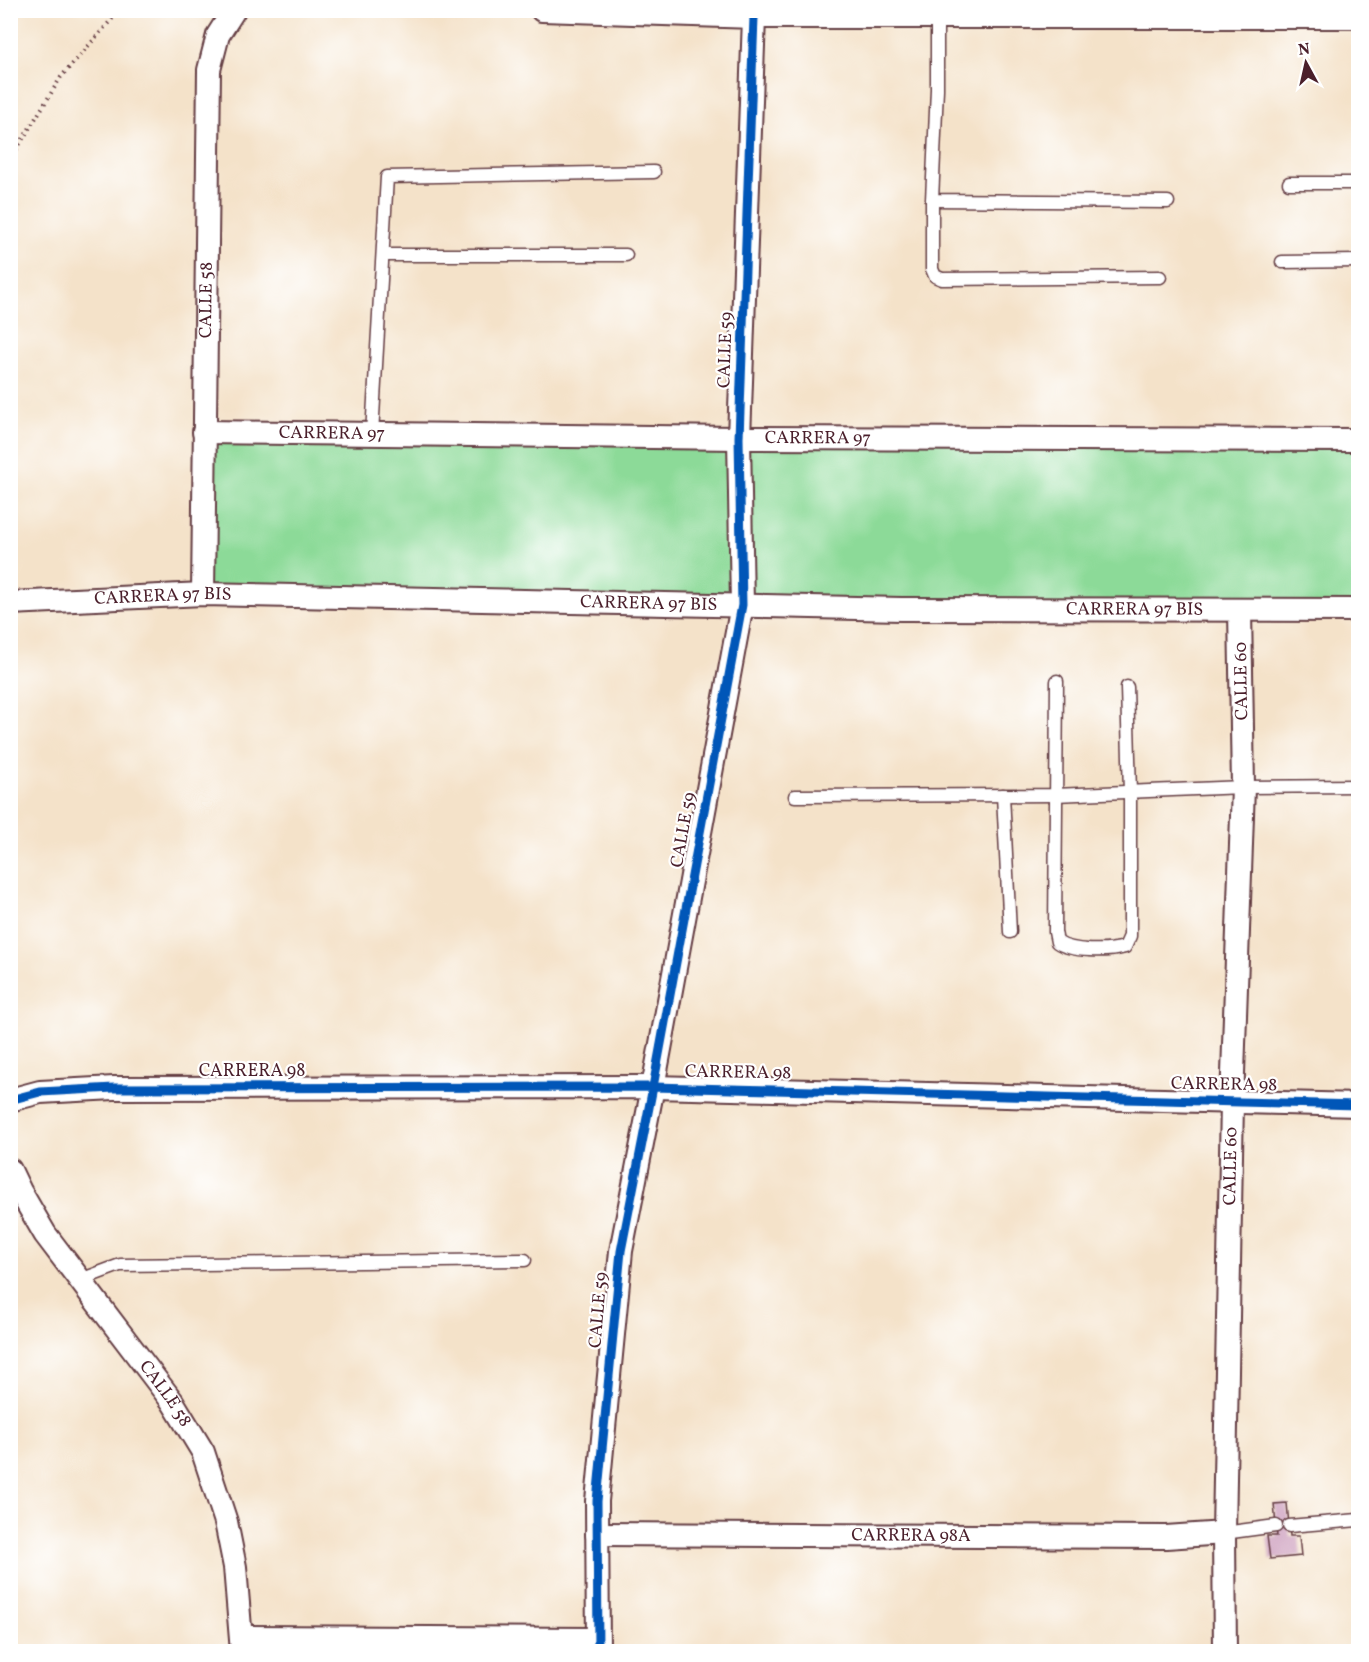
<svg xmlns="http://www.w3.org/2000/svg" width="1369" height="1662" font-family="Vollkorn,serif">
<rect width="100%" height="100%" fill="#fff"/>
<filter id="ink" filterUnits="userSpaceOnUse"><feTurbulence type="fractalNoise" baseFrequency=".0167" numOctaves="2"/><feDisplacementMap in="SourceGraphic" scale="12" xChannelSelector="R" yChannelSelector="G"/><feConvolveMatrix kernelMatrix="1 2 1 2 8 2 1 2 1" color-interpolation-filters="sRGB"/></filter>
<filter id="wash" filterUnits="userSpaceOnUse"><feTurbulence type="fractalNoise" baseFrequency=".008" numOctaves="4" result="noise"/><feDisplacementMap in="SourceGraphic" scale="24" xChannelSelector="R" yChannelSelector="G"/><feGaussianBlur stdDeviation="1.35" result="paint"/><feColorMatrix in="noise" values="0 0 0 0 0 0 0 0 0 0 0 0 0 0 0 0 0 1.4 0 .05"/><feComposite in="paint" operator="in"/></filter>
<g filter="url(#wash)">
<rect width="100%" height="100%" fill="#f4e2c9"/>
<!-- green -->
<polygon fill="#8cda98" stroke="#6b7c62" stroke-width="1.5" points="204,432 1358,440 1358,610 203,594"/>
<g id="blocks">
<!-- building -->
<polygon fill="#ca9aba" points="1287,1503 1290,1536 1299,1536 1301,1556 1270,1559 1267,1536 1277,1536 1274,1504"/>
</g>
</g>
<g filter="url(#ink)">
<use href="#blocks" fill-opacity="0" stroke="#643c43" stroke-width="1.5"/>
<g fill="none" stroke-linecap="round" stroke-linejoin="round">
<defs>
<g id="lane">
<polyline points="937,18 937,89 932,200 1168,202"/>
<polyline points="1289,183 1358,183"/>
<polyline points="932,200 932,269 935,276 942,279 1160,277"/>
<polyline points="383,255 626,255"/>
<polyline points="1282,262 1358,261"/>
<polyline points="372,434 387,177 654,172"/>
<path d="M 1057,681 L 1055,932 L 1057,942 C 1071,952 1108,952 1125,947 L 1130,936 L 1130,793 L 1127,687"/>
<polyline points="1003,795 1010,932"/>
<polyline points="795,796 1055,795 1243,787 1358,786"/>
<polyline points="80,1280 120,1265 525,1260"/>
<polyline points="1289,1526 1358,1520"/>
<polyline points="1224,1533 1276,1526"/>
</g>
<g id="street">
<polyline points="542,10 754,17 1358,17"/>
<path id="s1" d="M 204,432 L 739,438 L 1358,440"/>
<path id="s2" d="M 203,594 L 209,70 L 218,35 L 234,10"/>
<path id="s3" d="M 10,603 L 203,594 L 901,609 L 1358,610"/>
<polyline points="10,1100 40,1092 114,1088 653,1087 1358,1105"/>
<path id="s4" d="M 10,1170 L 20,1191 L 45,1234 L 172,1401 L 203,1452 L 226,1522 L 235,1567 L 242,1652"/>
<path id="s5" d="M 597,1534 L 1166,1537 L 1224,1533"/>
<polyline points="242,1637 597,1639"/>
<polyline points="598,1652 597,1501 621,1251 653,1087 742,605 739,438 754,17 756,10"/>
<path id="s6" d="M 1225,1652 L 1224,1533 L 1232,1102 L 1243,787 L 1240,610"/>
</g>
</defs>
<!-- lane casing -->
<use href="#lane" stroke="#643c43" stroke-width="15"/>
<!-- street casing -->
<use href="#street" stroke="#643c43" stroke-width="26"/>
<!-- path -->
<polyline stroke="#643c43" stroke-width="4" stroke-dasharray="1.5 4.5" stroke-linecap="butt" points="10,160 61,77 120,10"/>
<!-- lane -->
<use href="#lane" stroke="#fff" stroke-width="12"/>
<!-- street -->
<use href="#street" stroke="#fff" stroke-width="22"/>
<defs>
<g id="cycleway">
<polyline points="10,1100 40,1092 114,1088 653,1087 1358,1105"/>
<polyline points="598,1652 597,1501 621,1251 653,1087 742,605 739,438 754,17 756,10"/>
</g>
</defs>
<!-- cycleway casing -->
<use href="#cycleway" stroke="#fff" stroke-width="13"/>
<!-- cycleway -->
<use href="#cycleway" stroke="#0057b8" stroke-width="9"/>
</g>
</g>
<g text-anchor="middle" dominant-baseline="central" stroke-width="4.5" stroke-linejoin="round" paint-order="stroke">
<!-- street labels -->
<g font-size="18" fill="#4a1f2b" stroke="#fff">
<text stroke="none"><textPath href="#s2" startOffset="294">CALLE 58</textPath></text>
<text transform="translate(726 350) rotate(-88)">CALLE 59</text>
<text stroke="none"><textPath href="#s1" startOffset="128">CARRERA 97</textPath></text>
<text stroke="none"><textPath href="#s1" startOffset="614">CARRERA 97</textPath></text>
<text stroke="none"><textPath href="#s3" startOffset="153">CARRERA 97 BIS</textPath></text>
<text stroke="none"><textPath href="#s3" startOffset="639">CARRERA 97 BIS</textPath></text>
<text stroke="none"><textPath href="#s3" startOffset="1125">CARRERA 97 BIS</textPath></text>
<text transform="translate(1242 681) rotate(-91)">CALLE 60</text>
<text transform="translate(684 830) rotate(-80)">CALLE 59</text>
<text x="252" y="1071">CARRERA 98</text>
<text transform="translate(738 1073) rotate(1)">CARRERA 98</text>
<text transform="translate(1224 1085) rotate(1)">CARRERA 98</text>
<text stroke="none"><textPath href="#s6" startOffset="486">CALLE 60</textPath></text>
<text transform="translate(599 1310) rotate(-85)">CALLE 59</text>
<text stroke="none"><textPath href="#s4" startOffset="273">CALLE 58</textPath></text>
<text stroke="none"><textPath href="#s5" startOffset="314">CARRERA 98A</textPath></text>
</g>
</g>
<!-- margin -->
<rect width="1369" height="1662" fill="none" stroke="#fff" stroke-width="36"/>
<!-- north arrow -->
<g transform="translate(1306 63) rotate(352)" stroke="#ffffff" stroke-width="4.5" paint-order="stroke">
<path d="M0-4.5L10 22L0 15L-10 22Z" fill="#4a1f2b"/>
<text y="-9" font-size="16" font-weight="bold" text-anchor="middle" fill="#4a1f2b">N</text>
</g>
</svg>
